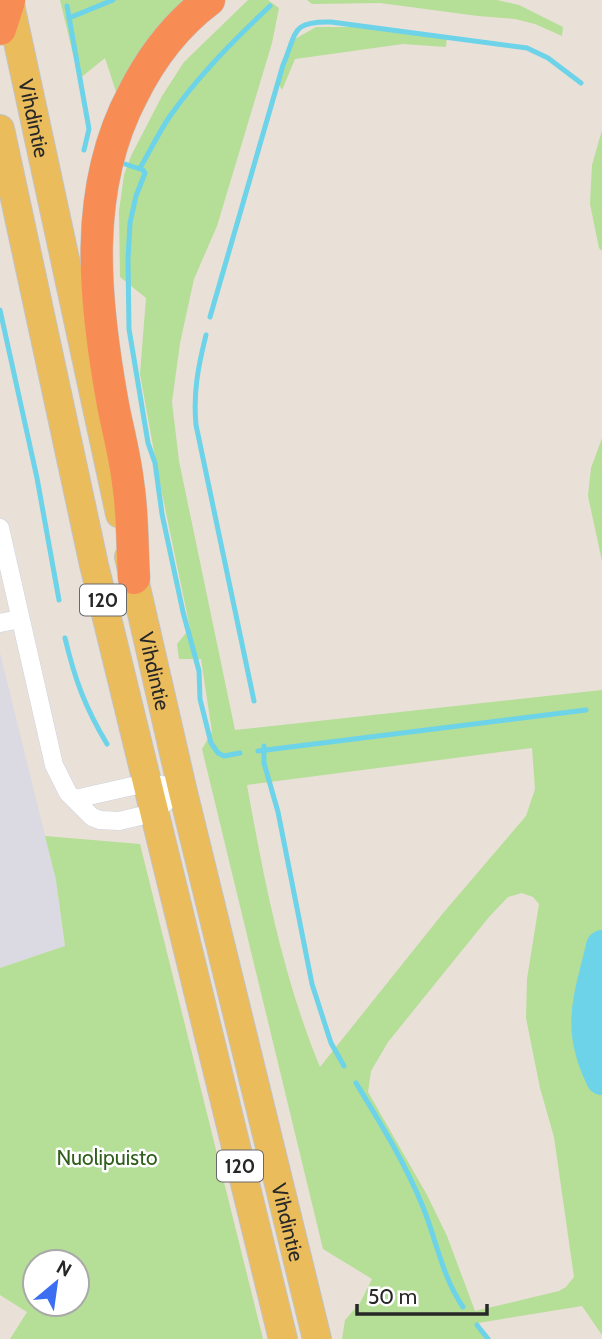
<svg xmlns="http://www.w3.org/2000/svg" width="602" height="1339" font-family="Cabin,sans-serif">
<rect width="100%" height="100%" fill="#e9e0d8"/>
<!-- industrial -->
<polygon fill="#dbd9e1" points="0,653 56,880 65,946 0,968"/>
<!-- green -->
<g fill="#b5de96" fill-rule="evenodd">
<polygon points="60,0 194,0 119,101 105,58 79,79"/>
<path d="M 248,0 L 268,0 L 279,8 L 272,43 L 217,226 L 194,279 L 180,343 L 172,402 L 179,461 L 235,730 L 602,690 L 602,1335 L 582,1306 L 478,1323 L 491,1339 L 342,1339 L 345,1320 L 360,1303 L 372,1279 L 323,1249 L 202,749 L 212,732 L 201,659 L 179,659 L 177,644 L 190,628 L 159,479 L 140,374 L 146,298 L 120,277 L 119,211 L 124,175 L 131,156 L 162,96 L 184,62 ZM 532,748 L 535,789 L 526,816 L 444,912 L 320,1067 C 283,978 264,880 247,785 ZM 522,893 L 533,897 L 539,904 L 527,979 L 526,1018 L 540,1088 L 554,1137 L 574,1277 L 566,1287 L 559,1291 L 475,1311 L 447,1236 L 427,1195 L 368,1092 L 371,1071 L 388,1042 L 489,917 L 508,897 Z"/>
<polygon points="307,0 497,0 519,5 563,27 562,36 535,24 515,19 478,16 380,3 312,4"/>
<polygon points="316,27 362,27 447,36 446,47 403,44 295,59 282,90 278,83 295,39"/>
<polygon points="602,130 602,251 599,248 590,204 592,165"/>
<polygon points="602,438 602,561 588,496 591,468"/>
<path d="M 45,836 L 140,844 L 263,1339 L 10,1339 L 27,1312 L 0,1295 L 0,968 L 65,946 L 56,880 ZM 35,1262 L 77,1262 L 77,1304 L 35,1304 Z"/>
</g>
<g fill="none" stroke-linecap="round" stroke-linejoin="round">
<!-- stream -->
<g stroke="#6dd3e9" stroke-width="5">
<polyline points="67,6 89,129 84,150"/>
<polyline points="69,18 113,0"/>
<polyline points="125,164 143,170 145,173 136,196 130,223 128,259 129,329 148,443 155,463 162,514 183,612 199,671 200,699 211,743 218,753 224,756 240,753"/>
<path d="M 140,168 C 150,151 159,132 170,116 C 199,75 234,40 270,6"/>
<polyline points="0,310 37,478 59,600"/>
<path d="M 210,317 L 283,65 C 297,33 290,21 331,22 L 527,48 L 548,58 L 581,83"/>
<path d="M 206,335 C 198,367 193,393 196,425 L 254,701"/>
<path d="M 65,638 C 75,680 85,707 107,744"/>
<polyline points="264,746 264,763 278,812 312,984 331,1043 344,1066"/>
<polyline points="258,751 586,710"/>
<path d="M 356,1083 C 381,1124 405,1163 423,1207 C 437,1242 442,1276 463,1307"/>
<polyline points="477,1325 488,1339"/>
</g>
<!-- river -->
<path stroke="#6dd3e9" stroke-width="32" d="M 602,946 C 590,998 576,1027 602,1079"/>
<defs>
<g id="street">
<polyline points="0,528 54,765 68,793 92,817 100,820 119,821 153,813 182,788"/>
<polyline points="0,623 20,619"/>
<polyline points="75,799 146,783 182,788"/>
</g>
<g id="primary">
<path id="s1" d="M 9,0 L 120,514"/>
<polyline points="0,129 94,565 283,1339"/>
<path id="s2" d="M 129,557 L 182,788 L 317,1339"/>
</g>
<g id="highway">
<polyline points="0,29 9,1"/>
<path d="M 134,578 C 132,546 133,514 128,483 C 125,456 118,431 113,405 C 94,301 82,190 133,94 C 151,58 177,24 209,0"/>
</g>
</defs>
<!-- street casing -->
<use href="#street" stroke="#ced3e0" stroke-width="19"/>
<!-- primary casing -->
<use href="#primary" stroke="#c3c3c3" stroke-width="30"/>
<!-- highway casing -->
<use href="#highway" stroke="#c3c3c3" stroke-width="33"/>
<!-- street -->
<use href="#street" stroke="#fff" stroke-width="18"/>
<!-- primary -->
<use href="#primary" stroke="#eabc5c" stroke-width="28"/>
<!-- highway -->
<use href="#highway" stroke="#f78d55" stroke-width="32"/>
</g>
<g text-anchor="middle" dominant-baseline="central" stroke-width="5" stroke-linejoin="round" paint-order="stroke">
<!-- shield labels -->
<g fill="#fff" stroke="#686868" stroke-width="2">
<rect x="80" y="584.5" width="46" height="31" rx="5"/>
<rect x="217" y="1150.5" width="46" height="31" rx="5"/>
</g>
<g font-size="19" font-weight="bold" fill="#272727">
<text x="103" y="600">120</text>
<text x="240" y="1166">120</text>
</g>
<!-- street labels -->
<g font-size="21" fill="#272727" stroke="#fff">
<text stroke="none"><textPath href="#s1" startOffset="121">Vihdintie</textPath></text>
<text stroke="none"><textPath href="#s2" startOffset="117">Vihdintie</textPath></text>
<text stroke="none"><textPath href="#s2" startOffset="684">Vihdintie</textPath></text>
</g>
<!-- park labels -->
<g font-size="21" fill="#2f5f1b" stroke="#fff">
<text x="107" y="1157">Nuolipuisto</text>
</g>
</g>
<!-- north arrow -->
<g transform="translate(56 1283) rotate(29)"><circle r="33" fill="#ffffff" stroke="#a9a9a9" stroke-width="2"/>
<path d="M0-5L12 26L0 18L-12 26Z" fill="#3c6ef2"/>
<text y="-10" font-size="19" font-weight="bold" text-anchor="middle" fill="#272727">N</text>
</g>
<!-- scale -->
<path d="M357 1304v10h130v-10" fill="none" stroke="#272727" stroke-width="3.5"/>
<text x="368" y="1304" font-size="21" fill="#272727" stroke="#ffffff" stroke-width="5" paint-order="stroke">50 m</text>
</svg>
